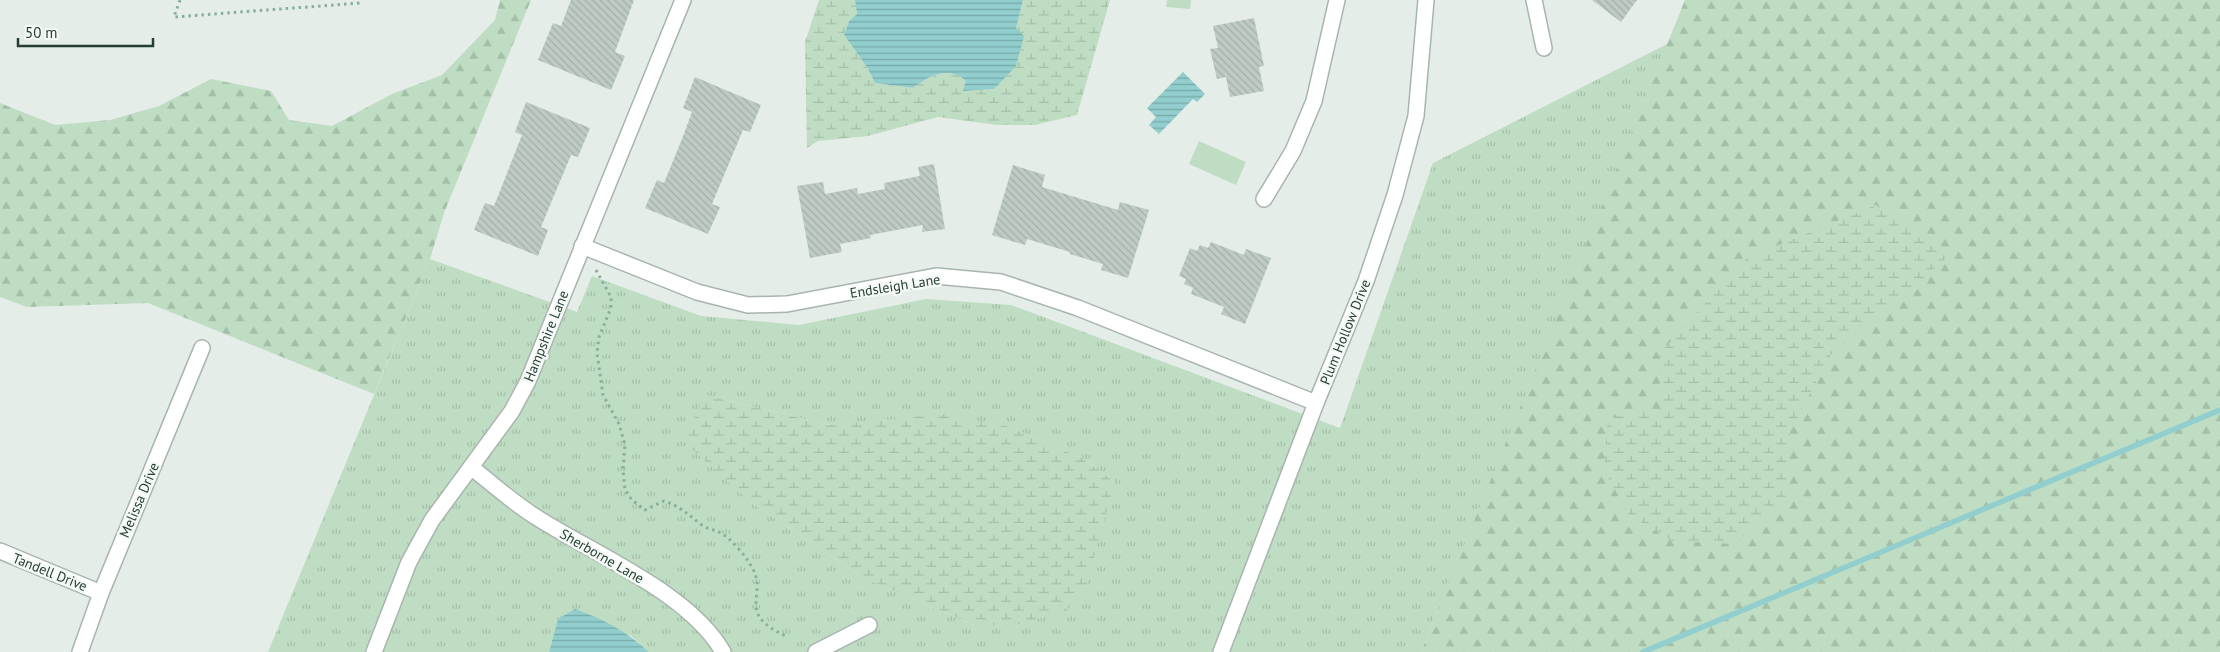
<svg xmlns="http://www.w3.org/2000/svg" width="2220" height="652" font-family="'PT Sans',sans-serif">
<defs>
<pattern id="grass-tufts" width="24" height="20" patternUnits="userSpaceOnUse" patternTransform="scale(1.25)"><rect width="24" height="20" fill="#bfddc2"/><path d="M3 7l-1-3M5 7V3M7 7l1-3M15 17l-1-3M17 17v-4M19 17l1-3" fill="none" stroke="#a4bfa7"/></pattern>
<pattern id="forest-firs" width="22" height="20" patternUnits="userSpaceOnUse" patternTransform="scale(1.25)"><rect width="22" height="20" fill="#bfddc2"/><path d="M5 1l3.5 6h-7zM16 11l3.5 6h-7z" fill="#a4bfa7"/></pattern>
<pattern id="wetland-marsh" width="20" height="14" patternUnits="userSpaceOnUse" patternTransform="scale(1.25)"><rect width="20" height="14" fill="#bfddc2"/><path d="M1 5h8M5 5V1M11 12h8M15 12V8" fill="none" stroke="#a4bfa7"/></pattern>
<pattern id="water-rules" width="6" height="5" patternUnits="userSpaceOnUse" patternTransform="scale(1.25)"><rect width="6" height="5" fill="#91cecd"/><path d="M0 2.5h6" fill="none" stroke="#76a9a7"/></pattern>
<pattern id="building-back-hatch" width="6" height="6" patternUnits="userSpaceOnUse" patternTransform="scale(1.25)"><rect width="6" height="6" fill="#bdcbc3"/><path d="M-1 5l2 2M0 0l6 6M5-1l2 2" fill="none" stroke="#a2afa8"/></pattern>
</defs>
<rect width="100%" height="100%" fill="#e5ede8"/>
<!-- grass -->
<path fill="url(#grass-tufts)" fill-rule="evenodd" d="M 1669,43 L 1421,652 L 649,652 L 631,636 L 558,619 L 549,652 L 268,652 L 430,259 L 577,312 L 592,276 L 701,316 L 799,325 L 926,299 L 1011,305 L 1340,428 L 1433,163 ZM 705,395 L 830,425 L 1007,426 L 1082,458 L 1115,482 L 974,625 L 862,577 L 749,501 Z"/>
<!-- forest -->
<g fill="url(#forest-firs)">
<polygon points="500,0 531,0 444,213 430,259 374,394 148,303 27,307 0,297 0,103 55,125 110,120 159,106 211,79 271,91 289,120 332,126 392,94 442,75 495,20"/>
<polygon points="1685,0 2220,0 2220,652 1421,652"/>
</g>
<!-- wetland -->
<g fill="url(#wetland-marsh)">
<path d="M 819,0 L 855,0 L 857,14 L 849,21 L 844,35 L 867,67 L 875,83 L 913,88 C 930,76 948,65 966,81 L 964,91 L 994,89 L 1003,78 L 1023,0 L 1110,0 L 1077,115 L 1035,125 L 997,125 L 938,117 L 868,136 L 818,141 L 807,148 L 805,42 Z"/>
<polygon points="1876,205 1949,255 1893,307 1833,351 1790,431 1785,503 1734,544 1672,541 1629,515 1604,470 1608,418 1661,409 1660,353 1747,258"/>
<polygon points="705,395 830,425 945,414 1007,426 1082,458 1115,482 1084,592 1066,611 1015,625 974,625 862,577 749,501 683,441"/>
</g>
<!-- park -->
<g fill="#bfddc2">
<polygon points="1167,0 1191,0 1190,9 1166,7"/>
<polygon points="1199,141 1246,162 1236,185 1189,164"/>
</g>
<!-- water -->
<g fill="url(#water-rules)">
<path d="M 855,0 L 1023,0 L 1016,28 L 1024,36 L 1016,66 L 994,89 L 963,91 L 966,81 C 948,65 929,76 913,88 L 875,83 L 867,67 L 844,35 L 849,21 L 857,14 Z"/>
<polygon points="1183,72 1205,94 1197,102 1193,99 1159,134 1149,125 1156,117 1147,108"/>
<path d="M 575,609 C 604,619 627,632 649,652 L 549,652 L 558,619 Z"/>
</g>
<g fill="none" stroke-linecap="round" stroke-linejoin="round">
<!-- stream -->
<polyline stroke="#91cecd" stroke-width="5.5" points="1643,652 2220,410"/>
</g>
<!-- building -->
<g fill="url(#building-back-hatch)">
<polygon points="571,0 634,0 615,52 625,56 611,90 538,60 553,23 561,26"/>
<polygon points="1592,0 1637,0 1621,22"/>
<polygon points="1254,18 1264,66 1259,67 1264,91 1230,97 1226,77 1217,79 1210,49 1218,48 1213,26"/>
<polygon points="695,77 761,105 750,132 743,130 725,173 712,204 720,207 708,234 645,208 657,180 664,183 682,139 692,112 683,108"/>
<polygon points="526,102 590,128 578,157 571,155 541,227 548,230 538,256 474,230 485,203 494,206 522,135 515,132"/>
<polygon points="934,164 945,229 922,232 923,225 870,235 871,238 840,244 842,252 810,258 797,186 823,182 825,194 857,188 858,194 885,189 884,183 920,176 918,167"/>
<polygon points="1013,165 1045,175 1042,187 1118,210 1120,202 1149,210 1128,278 1101,270 1103,264 1070,254 1070,252 1027,239 1025,245 992,235"/>
<polygon points="1211,242 1244,255 1246,249 1271,258 1245,324 1221,314 1224,307 1191,294 1193,288 1184,284 1186,279 1179,276 1190,248 1197,251 1200,245 1208,248"/>
</g>
<g fill="none" stroke-linecap="round" stroke-linejoin="round">
<defs>
<g id="minor">
<polyline points="1534,0 1544,48"/>
<polyline points="1264,199 1293,151 1314,101 1337,0"/>
<polyline points="582,246 697,292 748,305 787,304 936,276 1001,282 1078,308 1316,403"/>
<path d="M 472,468 C 493,484 513,503 536,517 C 592,553 690,593 723,652"/>
<polyline points="0,551 101,593"/>
<polyline points="80,652 101,593 202,348"/>
<polyline points="374,652 409,562 432,520 512,411 528,381 683,0"/>
<polyline points="816,652 869,625"/>
<polyline points="1221,652 1316,403 1366,281 1395,195 1416,116 1426,0"/>
</g>
</defs>
<!-- minor casing -->
<use href="#minor" stroke="#a8b5ae" stroke-width="18"/>
<!-- path -->
<g stroke="#87af9b" stroke-width="3" stroke-dasharray="2.5 4" stroke-linecap="butt">
<polyline points="180,0 174,17 360,3 361,0"/>
<path d="M 596,270 L 611,297 L 611,308 L 599,337 L 597,353 L 603,395 L 619,424 L 625,445 L 623,470 L 625,490 L 632,500 L 645,510 L 664,501 C 680,506 690,516 703,526 C 709,529 715,530 721,533 C 730,538 745,555 750,564 C 771,595 733,612 786,636"/>
</g>
<!-- minor -->
<use href="#minor" stroke="#fff" stroke-width="15"/>
</g>
<g text-anchor="middle" dominant-baseline="central" stroke-width="5" stroke-linejoin="round" paint-order="stroke">
<!-- street labels -->
<g font-size="14" fill="#253e33" stroke="#f5faf7">
<text transform="translate(895 286) rotate(-9)">Endsleigh Lane</text>
<text transform="translate(1345 332) rotate(-68)">Plum Hollow Drive</text>
<text transform="translate(546 336) rotate(-68)">Hampshire Lane</text>
<text transform="translate(139 500) rotate(-67)">Melissa Drive</text>
<text transform="translate(602 556) rotate(30)">Sherborne Lane</text>
<text transform="translate(50 572) rotate(22)">Tandell Drive</text>
</g>
</g>
<!-- scale -->
<path d="M18 38v8h135v-8" fill="none" stroke="#253e33" stroke-width="2.5"/>
<text x="25" y="38" font-size="15" fill="#253e33" stroke="#f5faf7" stroke-width="4" paint-order="stroke">50 m</text>
</svg>
